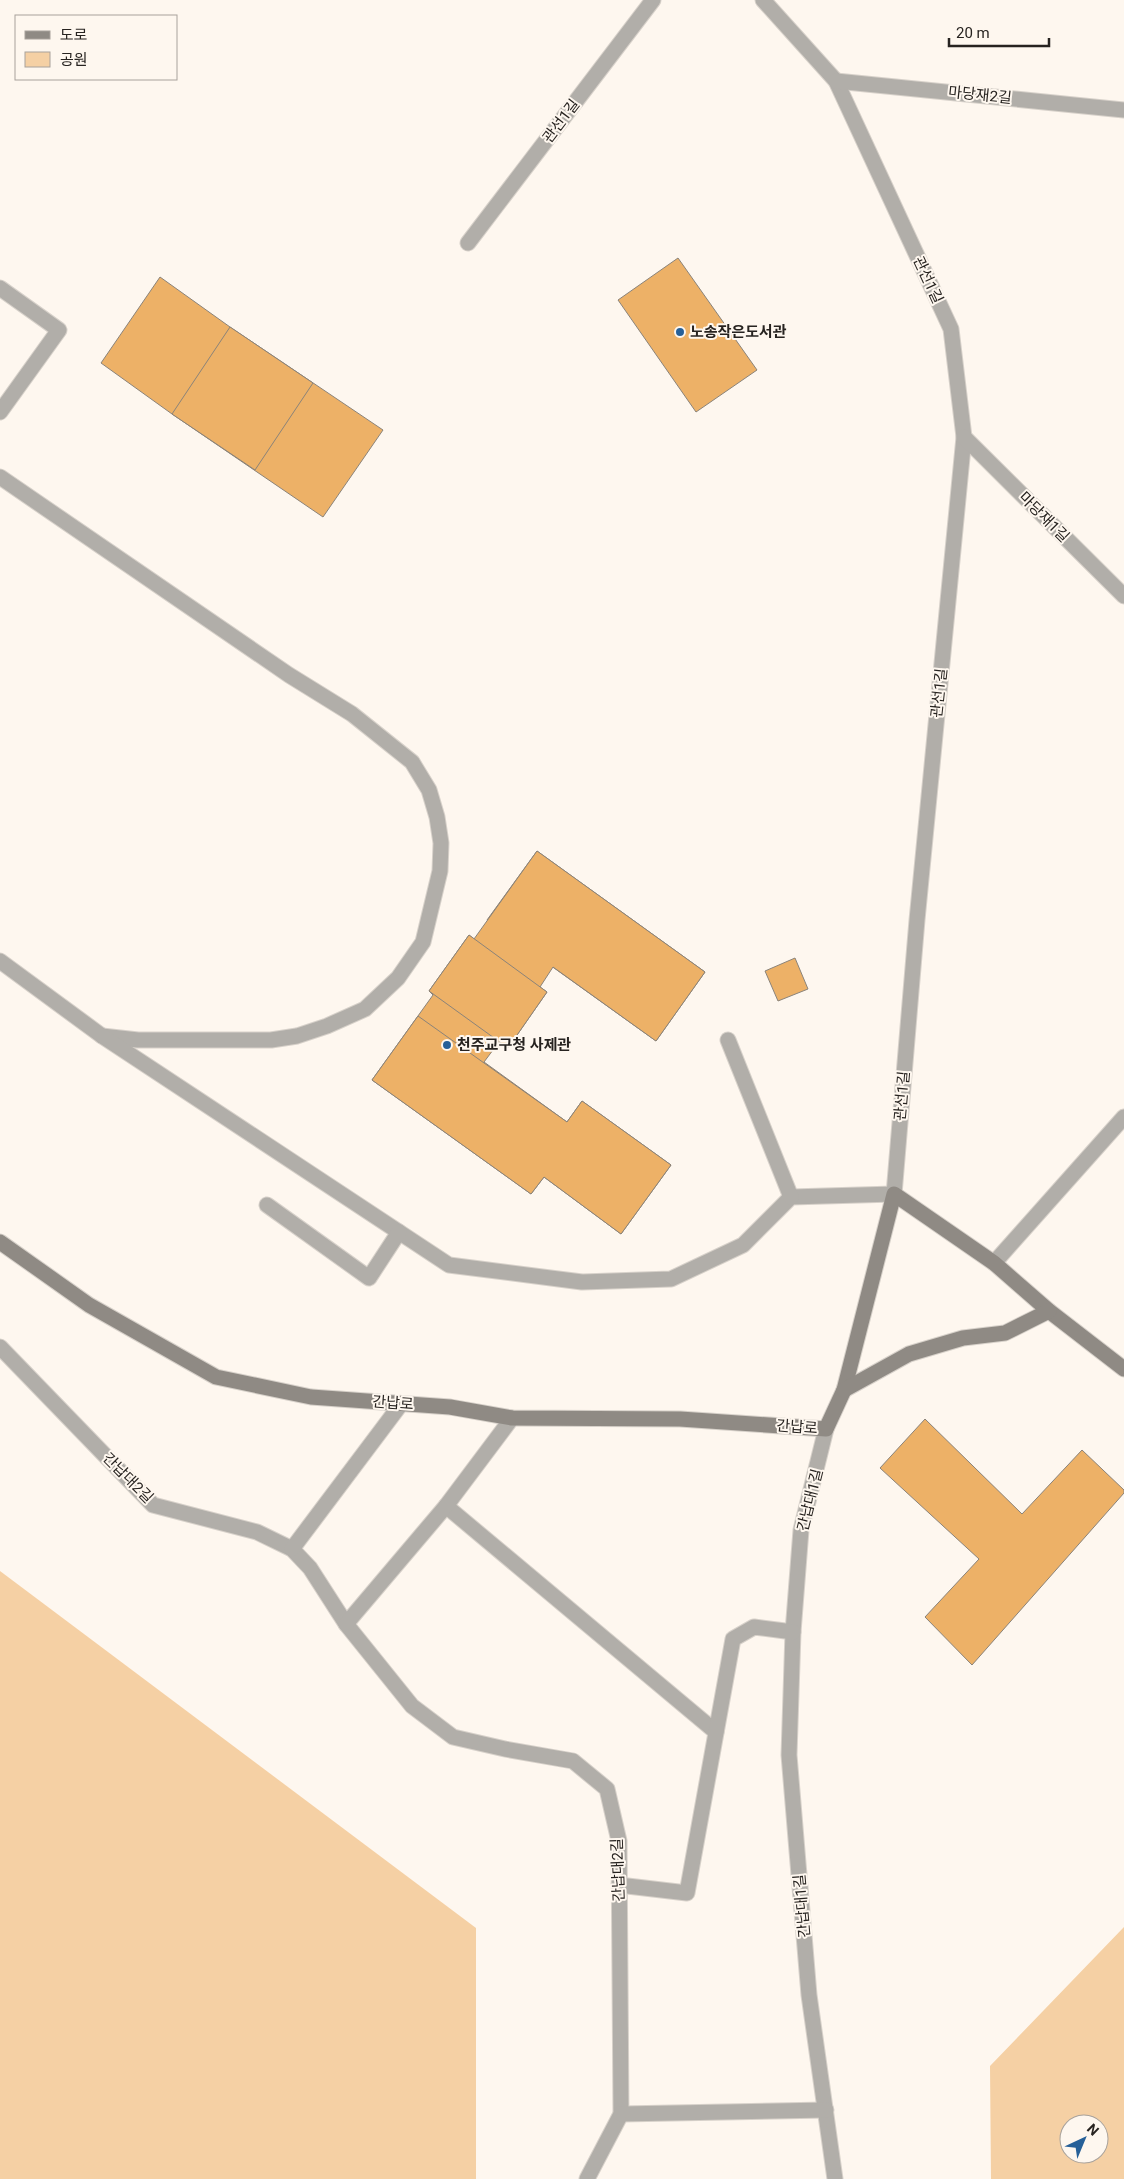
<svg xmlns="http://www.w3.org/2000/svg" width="1124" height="2179" font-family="Roboto,'Noto Sans KR',sans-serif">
<rect width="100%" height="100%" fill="#fef7ef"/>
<!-- green -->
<g fill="#f5d0a4" fill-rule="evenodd">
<polygon points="0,1571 476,1928 476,2179 0,2179"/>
<path d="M 1124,1927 L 1124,2179 L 991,2179 L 990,2066 ZM 1069,2124 L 1099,2124 L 1099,2154 L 1069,2154 Z"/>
</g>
<!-- building -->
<g fill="#edb167" stroke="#8a837a">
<polygon points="678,258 757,370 696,412 618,300"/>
<polygon points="160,277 230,327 383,430 323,517 172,414 101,363"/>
<polygon points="230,327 313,383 255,470 172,414"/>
<polygon points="537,851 705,972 656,1041 487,920"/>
<polygon points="537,851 705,972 656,1041 553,967 540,987 547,992 508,1048 499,1042 484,1062 567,1122 582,1101 671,1165 621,1234 544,1177 531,1194 372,1080 433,995 429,991 469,935 474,939"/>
<polygon points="469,935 547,992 508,1048 429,991"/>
<polygon points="795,958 808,989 778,1001 765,971"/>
<polygon points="418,1016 567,1122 582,1101 671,1165 621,1234 544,1177 531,1194 372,1080"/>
<polygon points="925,1419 1022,1514 1082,1450 1124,1490 1124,1493 972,1665 925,1617 979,1559 880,1468"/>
</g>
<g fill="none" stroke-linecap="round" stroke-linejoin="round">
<defs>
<g id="lane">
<polyline points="0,288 59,330 0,412"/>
<polyline points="0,477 289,675 352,714 412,762 429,790 437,817 441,843 440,871 423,942 398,978 365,1009 327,1026 297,1036 271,1040 138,1040 102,1036"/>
<polyline points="0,961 102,1036 449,1265 582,1282 671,1279 743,1245 791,1197 894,1194"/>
<polyline points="728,1040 791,1197"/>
<polyline points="267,1205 369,1278 399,1232"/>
</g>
<g id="street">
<polyline points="763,0 836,81 951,329 964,437 917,920 894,1194"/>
<polyline points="836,81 1124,110"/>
<polyline points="468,243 653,0"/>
<polyline points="964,437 1124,596"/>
<polyline points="994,1263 1124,1117"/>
<polyline points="0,1347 153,1505 257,1532 292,1549 310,1568 346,1624 412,1706 453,1737 505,1749 573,1761 607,1789 619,1841 621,2114 587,2179"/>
<polyline points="826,1429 801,1530 793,1632 789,1755 809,1995 835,2179"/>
<polyline points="446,1506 716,1732"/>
<polyline points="292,1549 401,1404"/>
<polyline points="346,1624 446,1506 512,1418"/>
<polyline points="619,1885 687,1893 733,1639 754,1627 793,1632"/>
<polyline points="621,2114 826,2110"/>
</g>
<g id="secondary">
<polyline points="0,1242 89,1305 216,1377 311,1397 450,1407 512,1418 680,1419 826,1429 844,1390 894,1194 994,1263 1049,1311 1124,1369"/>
<polyline points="844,1390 909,1354 963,1338 1005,1333 1049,1311"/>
</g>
</defs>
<!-- lane casing -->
<use href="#lane" stroke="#d7d1ca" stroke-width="17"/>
<!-- street casing -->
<use href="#street" stroke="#d7d1ca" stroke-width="17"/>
<!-- secondary casing -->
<use href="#secondary" stroke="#d7d1ca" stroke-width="17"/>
<!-- lane -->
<use href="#lane" stroke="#b1aea9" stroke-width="15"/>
<!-- street -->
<use href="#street" stroke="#b1aea9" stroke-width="15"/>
<!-- secondary -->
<use href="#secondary" stroke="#8f8a84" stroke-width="15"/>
</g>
<!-- markers -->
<g fill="#276098" stroke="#fef7ef" stroke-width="2">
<circle cx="680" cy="332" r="5"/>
<circle cx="447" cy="1045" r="5"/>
</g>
<g text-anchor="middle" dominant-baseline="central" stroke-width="4" stroke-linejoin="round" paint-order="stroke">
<!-- street labels -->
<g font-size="15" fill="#272320" stroke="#fef7ef">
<text transform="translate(980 95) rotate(6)">마당재2길</text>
<text transform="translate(561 121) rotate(-53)">관선1길</text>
<text transform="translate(928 280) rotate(65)">관선1길</text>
<text transform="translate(1044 517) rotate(45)">마당재1길</text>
<text transform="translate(939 693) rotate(-84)">관선1길</text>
<text transform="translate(902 1096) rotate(-85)">관선1길</text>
<text transform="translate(393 1403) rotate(4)">간납로</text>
<text transform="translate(797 1427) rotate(4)">간납로</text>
<text transform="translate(128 1478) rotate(45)">간납대2길</text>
<text transform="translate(810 1500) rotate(-76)">간납대1길</text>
<text transform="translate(618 1870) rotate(-92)">간납대2길</text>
<text transform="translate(802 1906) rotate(-95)">간납대1길</text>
</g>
<!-- poi labels -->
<g font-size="15" font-weight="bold" fill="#272320" stroke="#fef7ef" text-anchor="start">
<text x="690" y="332">노송작은도서관</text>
<text x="457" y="1045">천주교구청 사제관</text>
</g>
</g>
<!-- legend -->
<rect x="15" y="15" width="162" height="65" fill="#fef7ef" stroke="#a8a29c"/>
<rect x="25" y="31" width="25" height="8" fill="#8f8a84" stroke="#a8a29c"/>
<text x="60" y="40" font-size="15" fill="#272320">도로</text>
<rect x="25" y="52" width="25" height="15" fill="#f5d0a4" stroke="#a8a29c"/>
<text x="60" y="65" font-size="15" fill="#272320">공원</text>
<!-- north arrow -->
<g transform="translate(1084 2139) rotate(44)"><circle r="24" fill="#fef7ef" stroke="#a8a29c"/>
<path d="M0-4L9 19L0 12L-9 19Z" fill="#276098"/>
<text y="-8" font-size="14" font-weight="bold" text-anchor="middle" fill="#272320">N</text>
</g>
<!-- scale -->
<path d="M949 38v8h100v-8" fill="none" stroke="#272320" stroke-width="2.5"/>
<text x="956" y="38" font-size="15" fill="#272320" stroke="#fef7ef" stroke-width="4" paint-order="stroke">20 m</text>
</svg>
